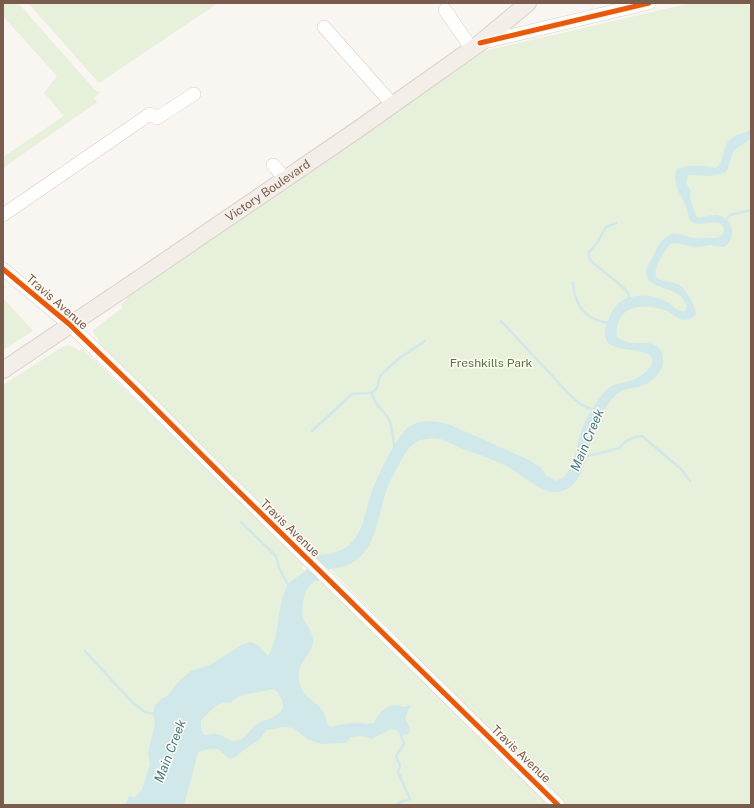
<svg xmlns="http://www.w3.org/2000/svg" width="754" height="808" font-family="'Public Sans',sans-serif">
<rect width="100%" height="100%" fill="#f9f5f0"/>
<!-- green -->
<g fill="#e7f0db">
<polygon points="3,3 18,3 95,90 100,92 94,98 97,102 3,168 3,157 64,116 44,93 57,76 3,16"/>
<polygon points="28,3 218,3 99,83"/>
<polygon points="691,3 745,3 751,7 751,805 564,805 330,569 227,472 100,345 98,339 93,332 93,330 122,308 121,305 136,288 365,134 484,51"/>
<polygon points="3,298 33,331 3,350"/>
<polygon points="68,345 74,347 79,351 82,348 266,525 304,565 302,568 317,582 319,580 474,730 549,805 3,805 3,385 62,347"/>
</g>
<!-- water -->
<path fill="#d0e8ea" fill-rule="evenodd" d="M 751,130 L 751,139 C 743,144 733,148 731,158 C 729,164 729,168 725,173 L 710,176 L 688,175 L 686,183 L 691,191 L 690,198 L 696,216 L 699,218 C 706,217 711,214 718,215 C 734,218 737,239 724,247 L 709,245 L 700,247 L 688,246 L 677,243 L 670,244 C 664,252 653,268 656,277 C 662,282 668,281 675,283 C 685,286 695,304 696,314 C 692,319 689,320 683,320 C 676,318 673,314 667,311 C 655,305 629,303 621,317 C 618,323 615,329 617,337 C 631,348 645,339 657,346 C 661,349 663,355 663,359 C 665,371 650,384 639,387 C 632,389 623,388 617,394 C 610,399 599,418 595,427 C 587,447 585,491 556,492 C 540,493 520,473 506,466 C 491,458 474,453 458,447 C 452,444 445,440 439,439 C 434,438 422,439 418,441 C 410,445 406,452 402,459 C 397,467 392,477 388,486 C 375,520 378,566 329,569 L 317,582 L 315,581 C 313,583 308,586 307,590 C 303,596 301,610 303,617 C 306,625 314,633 313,642 C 311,659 294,661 300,685 C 305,703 325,700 327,724 L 331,727 C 338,725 346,723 354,723 C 361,722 367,725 374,723 C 380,709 390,702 404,707 L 411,705 L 405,718 L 410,728 L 409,734 L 401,735 L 396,730 L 391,729 L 372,739 L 362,736 L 351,737 L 346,743 L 321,744 L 307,739 L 294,728 L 283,727 L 266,730 L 260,739 L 245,749 L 237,756 L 230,759 L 218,749 C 212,749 203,749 198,753 L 184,805 L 125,805 L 129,796 L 134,798 L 142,790 L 150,764 L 148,753 L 155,723 L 153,714 L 155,705 L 161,699 L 167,696 L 180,680 L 191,671 L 210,665 L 243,644 L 251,642 L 258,645 L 268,656 C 282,634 275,606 288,585 C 292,579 299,576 305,571 C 309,567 313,561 316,556 C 326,554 340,553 348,546 C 365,530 364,514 371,494 C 375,481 398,432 410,426 C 422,419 436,421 448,424 L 527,459 L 540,467 L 547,476 L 556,481 C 575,475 575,451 580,435 C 583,424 588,415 595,405 C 599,399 604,391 610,387 C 616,383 623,383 630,381 C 637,379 651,370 652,362 C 656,341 592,362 607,323 C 610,315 614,306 621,301 C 633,293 653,295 665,301 C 674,304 675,313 685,311 L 687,307 C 685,301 682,296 676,293 C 667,287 645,287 646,271 C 646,267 651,262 652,258 C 657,249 659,241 668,236 C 671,234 674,233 677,234 C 683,234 689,238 695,238 C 698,239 701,238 704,238 C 711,238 727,240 723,227 C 719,217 701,228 692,222 C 687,219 689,213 687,209 C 682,196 671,183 677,169 C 689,164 703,166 716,168 C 724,162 722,150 728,142 C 733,135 744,133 751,130 ZM 274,689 C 282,696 288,708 277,715 C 271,719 263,720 257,724 C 251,728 246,738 239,740 C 228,744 225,734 216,734 C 212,733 208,735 204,735 L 201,729 L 201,720 L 217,705 L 226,702 L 230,703 L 239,696 Z"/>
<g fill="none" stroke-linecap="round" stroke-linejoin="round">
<!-- stream -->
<g stroke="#d0e8ea" stroke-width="2.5">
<polyline points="725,221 730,215 751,210"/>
<polyline points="616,223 606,227 597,243 589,252 589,257 591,261 624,288 628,293 630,300"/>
<path d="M 573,282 C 574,299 580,314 597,320 C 601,322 605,322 609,323"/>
<polyline points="501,321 571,396 580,404 593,410"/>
<polyline points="312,431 352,394 372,393"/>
<path d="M 395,450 C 393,441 393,430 390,422 C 386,411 373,405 372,393 L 377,388 L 380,376 L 398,359 L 425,341"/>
<polyline points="584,456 597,454 619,448 626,441 635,437 642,436 681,469 690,481"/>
<polyline points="241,522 276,556 279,568 290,588"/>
<polyline points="85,651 133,703 145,712 156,714"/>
<polyline points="396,805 400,802 410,799 398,772 400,765 396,756 404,744 401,735"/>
</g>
<defs>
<g id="minor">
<polyline points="445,10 472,49"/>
<polyline points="324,27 393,105"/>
<polyline points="480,43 649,3"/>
<polyline points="273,165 286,179"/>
<polyline points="3,215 150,114 157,118 194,94"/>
<polyline points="3,269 69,324 132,385 227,480 558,805"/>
</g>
<g id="major">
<path id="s1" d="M 3,370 L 140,278 L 357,130 L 480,43 L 528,3"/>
</g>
</defs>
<!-- minor casing -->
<use href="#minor" stroke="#d7d1cb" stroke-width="14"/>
<!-- major casing -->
<use href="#major" stroke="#dad1cc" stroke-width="18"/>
<!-- minor -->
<use href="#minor" stroke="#fefefd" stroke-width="13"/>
<!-- major -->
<use href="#major" stroke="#f3eee8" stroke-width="16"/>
<defs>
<g id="cycleway">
<polyline points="480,43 649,3"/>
<polyline points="3,269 69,324 132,385 227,480 558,805"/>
</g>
</defs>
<!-- cycleway casing -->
<use href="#cycleway" stroke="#fffaf3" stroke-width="8"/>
<!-- cycleway -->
<use href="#cycleway" stroke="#e8590c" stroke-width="5"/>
</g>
<g text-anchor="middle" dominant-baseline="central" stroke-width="3" stroke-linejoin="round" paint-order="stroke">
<!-- street labels -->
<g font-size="12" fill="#7a5c4d" stroke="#fffaf3">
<text stroke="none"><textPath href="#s1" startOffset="320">Victory Boulevard</textPath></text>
<text transform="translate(57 302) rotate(41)">Travis Avenue</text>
<text transform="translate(290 528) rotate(44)">Travis Avenue</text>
<text transform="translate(521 754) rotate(44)">Travis Avenue</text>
</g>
<!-- park labels -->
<g font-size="12" fill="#537a41" stroke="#fffaf3">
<text x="491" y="363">Freshkills Park</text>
</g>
<!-- water labels -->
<g font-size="13" font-style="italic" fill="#437c86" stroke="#fffaf3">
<text transform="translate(587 440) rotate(-67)">Main Creek</text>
<text transform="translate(170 751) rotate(-69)">Main Creek</text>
</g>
</g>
<!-- border -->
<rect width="754" height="808" fill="none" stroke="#7a5c4d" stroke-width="8"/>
</svg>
